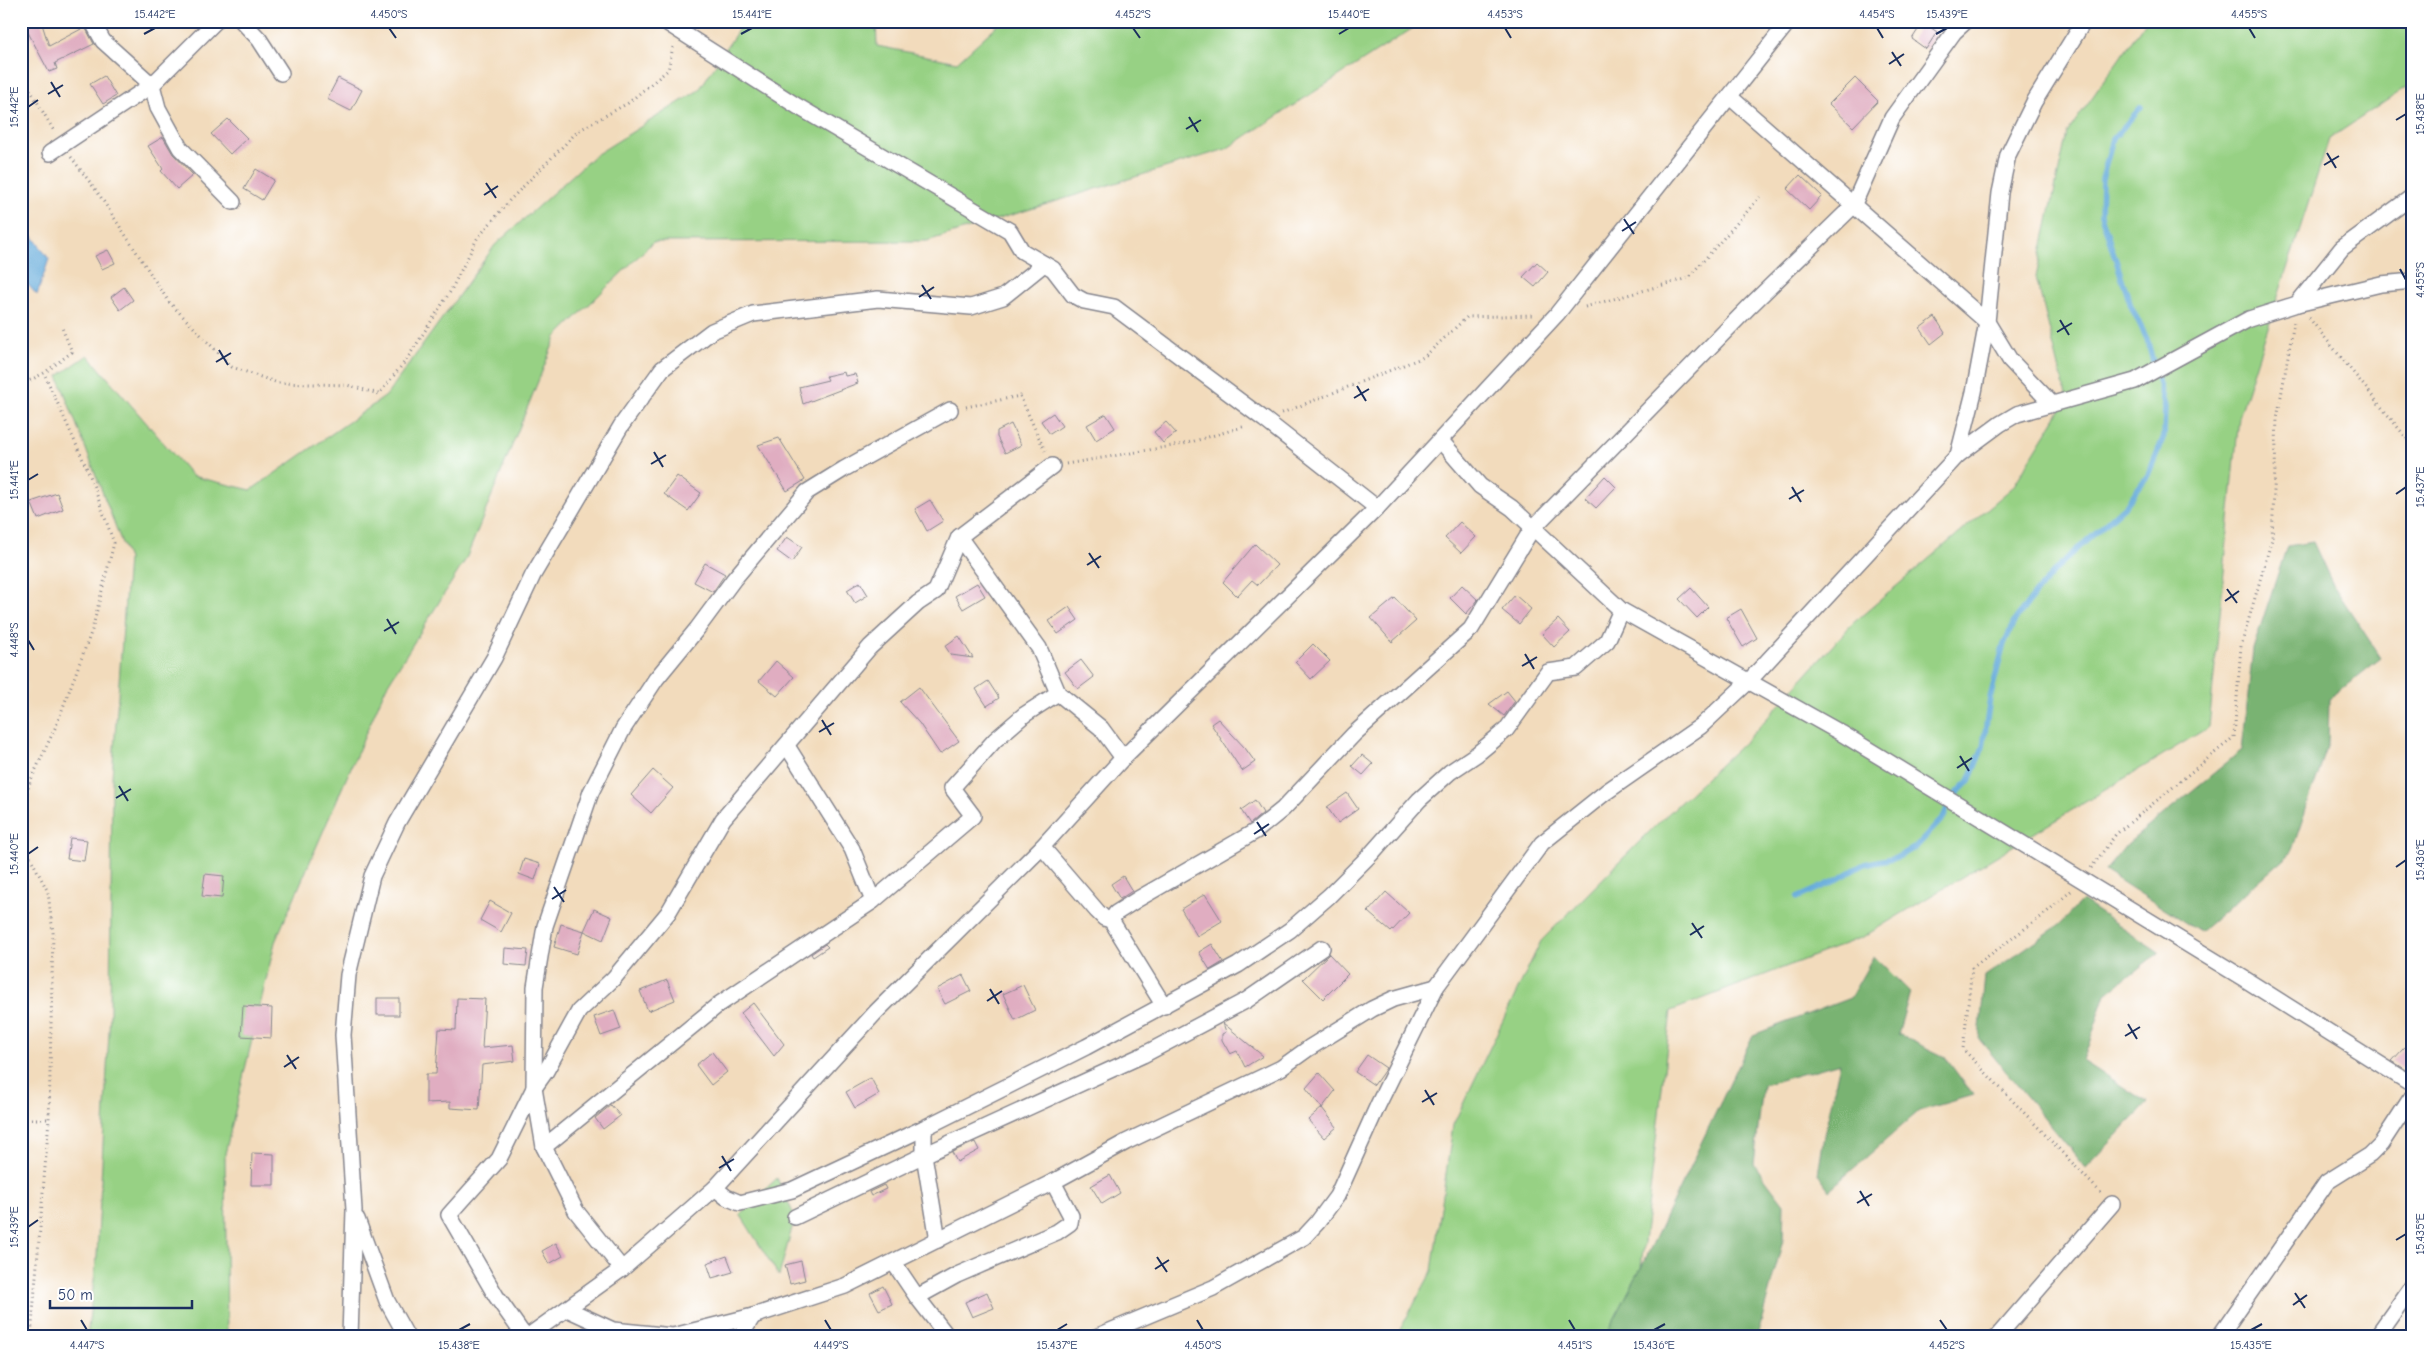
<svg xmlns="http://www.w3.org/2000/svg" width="2434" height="1358" font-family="'Comic Neue',sans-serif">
<rect width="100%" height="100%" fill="#fff"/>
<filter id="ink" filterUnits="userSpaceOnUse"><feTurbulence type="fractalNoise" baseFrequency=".02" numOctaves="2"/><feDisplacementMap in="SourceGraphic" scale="10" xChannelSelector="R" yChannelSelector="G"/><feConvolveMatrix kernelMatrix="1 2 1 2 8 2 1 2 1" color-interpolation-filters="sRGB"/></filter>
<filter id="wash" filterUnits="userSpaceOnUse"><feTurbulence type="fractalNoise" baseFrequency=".0096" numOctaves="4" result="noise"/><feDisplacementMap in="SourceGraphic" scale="20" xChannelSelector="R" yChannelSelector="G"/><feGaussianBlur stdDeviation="1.12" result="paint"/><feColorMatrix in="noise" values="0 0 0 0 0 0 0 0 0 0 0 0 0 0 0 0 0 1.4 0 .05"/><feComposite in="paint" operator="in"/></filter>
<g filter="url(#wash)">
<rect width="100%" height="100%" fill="#f2dbbc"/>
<!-- green -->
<g fill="#97d184" stroke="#598071">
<polygon points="744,21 876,21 877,46 957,62 1002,21 1424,21 1226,149 927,241 653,242 556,337 466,559 386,687 275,942 225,1154 227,1337 87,1337 97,1256 110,1013 112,777 128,559 58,376 88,355 192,476 251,490 386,396 495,245 594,156 699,90"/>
<polygon points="2146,21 2413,21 2413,83 2329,139 2239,417 2209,727 1863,937 1671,1011 1641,1268 1605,1337 1396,1337 1432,1271 1453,1125 1541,941 1655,826 1750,737 1852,624 2013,487 2067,399 2036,277 2067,133"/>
<polygon points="777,1178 795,1217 779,1276 740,1214"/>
</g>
<!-- forest -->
<g fill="#79b372" stroke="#4a7168">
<polygon points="2313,542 2333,585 2381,658 2329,699 2328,745 2291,853 2200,932 2105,871 2127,844 2242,750 2253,649 2287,546"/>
<polygon points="2082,901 2159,952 2106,994 2083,1061 2148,1103 2086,1168 1979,1039 1985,976 2059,925"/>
<polygon points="1874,956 1910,992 1898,1034 1945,1057 1973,1095 1919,1111 1829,1190 1818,1174 1824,1135 1840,1063 1763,1085 1754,1164 1784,1204 1783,1240 1757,1337 1605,1337 1641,1268 1753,1035 1850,998"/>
</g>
<!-- water -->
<polygon fill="#64aada" stroke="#406c9c" points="21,220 49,259 37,295 21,277"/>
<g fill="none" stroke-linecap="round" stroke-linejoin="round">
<!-- stream -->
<polyline stroke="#64aada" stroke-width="5.5" points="1797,898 1835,881 1864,864 1898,857 1916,847 1944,817 1950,800 1969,781 1983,747 1990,698 2004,644 2015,620 2038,590 2061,564 2126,505 2148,475 2164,436 2165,407 2147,339 2131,306 2101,215 2102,179 2113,139 2141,107"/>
</g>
<g id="blocks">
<!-- building -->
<g fill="#e0adc1">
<polygon points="22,21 41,21 49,46 85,27 94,44 55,63 57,69 49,72"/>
<polygon points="1923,22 1937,32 1926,49 1912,39"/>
<polygon points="104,76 116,96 103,104 90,84"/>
<polygon points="338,78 362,90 351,111 327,99"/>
<polygon points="1855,78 1878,101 1853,127 1829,104"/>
<polygon points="228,119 247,138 230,154 211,134"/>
<polygon points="163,137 173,154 193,175 177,189 161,171 163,169 148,146"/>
<polygon points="256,169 274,180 262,200 244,189"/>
<polygon points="1800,175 1822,196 1809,210 1787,189"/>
<polygon points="108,250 115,263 102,269 95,256"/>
<polygon points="1537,262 1548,272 1535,287 1523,277"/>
<polygon points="124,287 133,300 120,310 111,297"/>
<polygon points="1935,317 1945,333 1931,344 1920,328"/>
<polygon points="844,372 845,376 855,374 858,383 803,404 799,387 828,380 826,376"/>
<polygon points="1053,413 1062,426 1050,434 1041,421"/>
<polygon points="1106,414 1115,428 1096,440 1087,425"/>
<polygon points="1166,422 1176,433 1163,443 1154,432"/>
<polygon points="1011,424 1021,445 1005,453 997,437 997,431"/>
<polygon points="779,438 805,480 787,491 758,445"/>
<polygon points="677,476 701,493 688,511 664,494"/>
<polygon points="1605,476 1616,487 1596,508 1585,498"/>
<polygon points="57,493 63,509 38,519 31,502"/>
<polygon points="930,500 943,521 927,531 915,509"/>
<polygon points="1460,522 1476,537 1461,553 1445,538"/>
<polygon points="787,537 802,547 792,562 777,551"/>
<polygon points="1255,544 1277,565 1258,585 1252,580 1237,596 1223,582"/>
<polygon points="705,563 725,574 713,592 694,582"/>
<polygon points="860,582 868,595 855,603 847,590"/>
<polygon points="977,583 985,596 963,609 955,596"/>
<polygon points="1462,585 1478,600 1466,614 1450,598"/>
<polygon points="1691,588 1708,607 1697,618 1679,599"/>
<polygon points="1515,595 1531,609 1519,624 1502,610"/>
<polygon points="1395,598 1416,621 1392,642 1371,618"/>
<polygon points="1069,607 1078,620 1058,634 1049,621"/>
<polygon points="1741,609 1757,638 1743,647 1726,618"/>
<polygon points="1558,619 1570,632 1554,647 1542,634"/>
<polygon points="959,636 973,658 951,655 945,646"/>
<polygon points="1313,644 1330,661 1311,679 1295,662"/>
<polygon points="1081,660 1094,677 1078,689 1065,672"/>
<polygon points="776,661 794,677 777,696 759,681"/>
<polygon points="988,681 999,698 987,706 976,689"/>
<polygon points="919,687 959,741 940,754 919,723 900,702"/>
<polygon points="1507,691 1515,701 1504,716 1489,704"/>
<polygon points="1218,719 1245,748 1255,762 1242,771 1211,724"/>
<polygon points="1362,755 1373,764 1363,775 1352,766"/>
<polygon points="653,770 673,788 651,813 631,795"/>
<polygon points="1347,793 1358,809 1338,823 1327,807"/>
<polygon points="1255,800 1263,813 1250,824 1241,810"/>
<polygon points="70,838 87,840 84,861 67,859"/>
<polygon points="524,859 540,864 535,880 519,874"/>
<polygon points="205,874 224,876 222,898 202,896"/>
<polygon points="1123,876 1132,891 1120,899 1111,884"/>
<polygon points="1386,892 1409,913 1391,932 1368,912"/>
<polygon points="1205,894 1222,921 1197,936 1181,909"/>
<polygon points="490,901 511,913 501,932 480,920"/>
<polygon points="594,909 612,917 603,940 584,931"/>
<polygon points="561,924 584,931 577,954 554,947"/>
<polygon points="825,944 828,947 813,957 811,954"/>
<polygon points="1212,944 1223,962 1210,970 1199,952"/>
<polygon points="505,948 528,950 526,966 504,964"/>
<polygon points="1329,954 1348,974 1323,999 1303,979"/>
<polygon points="963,975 971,991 945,1004 937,989"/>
<polygon points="667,980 675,1000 648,1011 640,991"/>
<polygon points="1023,985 1035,1010 1015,1020 1003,994"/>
<rect x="377" y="998" width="22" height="17"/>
<polygon points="457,998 485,999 482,1048 513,1045 515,1061 482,1065 479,1110 450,1108 450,1102 426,1103 426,1074 436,1074 439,1029 456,1030"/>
<polygon points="753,1003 784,1044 774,1056 741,1013"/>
<polygon points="243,1006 272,1008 271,1038 241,1036"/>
<polygon points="614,1010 621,1029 601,1036 594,1017"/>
<polygon points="1223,1023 1246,1042 1263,1056 1245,1067 1237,1051 1230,1054 1222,1040 1222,1034 1226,1032"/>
<polygon points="2413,1038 2413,1074 2392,1061"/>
<polygon points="712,1052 727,1072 711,1085 696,1065"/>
<polygon points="1367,1055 1386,1068 1374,1085 1355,1072"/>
<polygon points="1319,1073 1335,1091 1322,1108 1306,1088"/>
<polygon points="871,1078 879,1094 855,1108 846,1092"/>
<polygon points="611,1105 620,1116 603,1129 595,1118"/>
<polygon points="1322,1108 1337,1127 1324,1138 1308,1120"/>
<polygon points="975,1142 979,1150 957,1162 952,1152"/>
<polygon points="252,1153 274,1154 274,1185 251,1185"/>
<polygon points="1110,1175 1120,1193 1102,1204 1091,1186"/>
<polygon points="884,1185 886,1189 871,1196 869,1192"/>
<polygon points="556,1243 563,1256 549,1264 542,1251"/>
<polygon points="727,1256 733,1272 712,1278 707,1263"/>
<polygon points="801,1261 805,1280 790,1284 785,1265"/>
<polygon points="883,1286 892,1304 879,1310 870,1293"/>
<polygon points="987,1292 994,1308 972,1317 965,1302"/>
</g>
</g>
</g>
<g filter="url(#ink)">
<use href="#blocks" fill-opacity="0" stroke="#86858d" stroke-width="1"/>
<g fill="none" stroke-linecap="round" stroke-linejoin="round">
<defs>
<g id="street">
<polyline points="92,21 103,41 152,85 158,108 180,148 233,202"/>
<polyline points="242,21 259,39 281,73"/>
<polyline points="664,21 797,106 1010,231 1022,251 1053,269 1073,295 1084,301 1114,307 1265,420 1377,508"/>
<polyline points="1730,97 1987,322 2010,360 2051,403"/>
<polyline points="50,153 152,85 216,21"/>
<polyline points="2297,304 2381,284 2413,281"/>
<polyline points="1441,441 1480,486 1512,508 1621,610 1841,733 2243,978 2413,1085"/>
<polyline points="1958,455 2000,424 2017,414 2135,381 2249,319 2297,304 2342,248 2413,196"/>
<polyline points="959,537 1039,648 1058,693 1101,728 1123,758"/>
<polyline points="787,746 852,849 873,901"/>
<polyline points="1042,847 1097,911 1104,918 1111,920 1164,1006"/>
<polyline points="1111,920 1116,913 1138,899 1256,831 1283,809 1354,734 1471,629 1532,529 1749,307 1853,206 1892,118 1954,32 1966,21"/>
<polyline points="924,1128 924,1155 938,1240"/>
<polyline points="544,1147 718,1005 873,901 973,816 952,788 995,740 1024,715 1058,693"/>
<polyline points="715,1188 726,1197 740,1203 792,1190 924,1128 1086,1047 1238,965 1290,930 1329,896 1371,854 1419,800 1450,772 1477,754 1506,730 1548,672 1576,668 1607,641 1621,610"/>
<polyline points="795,1217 924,1155 1143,1055 1247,1000 1322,948"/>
<polyline points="357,1219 387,1301 407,1337"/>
<polyline points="894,1263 917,1297 948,1337"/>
<polyline points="622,1269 576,1211 544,1147 534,1088 535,987 545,926 591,792 623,729 656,679 697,629 734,579 807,492 844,469 950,410"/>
<polyline points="917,1297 957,1275 1057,1232 1070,1223 1071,1216 1053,1182"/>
<polyline points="567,1309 613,1330 673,1336 753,1316 845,1286 1053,1182 1126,1142 1281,1068 1309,1048 1372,1009 1393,999 1436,987"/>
<polyline points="350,1337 354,1210 343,1035 348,975 372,876 397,823 494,658 533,575 621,426 662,369 712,331 753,314 878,299 971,307 1003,297 1044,264"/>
<polyline points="525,1337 496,1296 449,1215 499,1159 534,1088 546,1071 579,1011 614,978 668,913 723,819 870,647 918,603 936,591 959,537 1052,466"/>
<polyline points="527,1337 622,1269 715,1188 876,1012 1042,847 1123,758 1377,508 1557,314 1789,21"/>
<polyline points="740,1337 753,1316"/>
<polyline points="1096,1337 1213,1288 1304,1237 1317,1223 1337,1196 1378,1105 1436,987 1542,843 1606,792 1701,726 1748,682 1958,455 1974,392 1987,322 2000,193 2008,155 2034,102 2084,21"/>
<polyline points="1997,1337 2112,1204"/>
<polyline points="2219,1337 2327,1182 2370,1155 2381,1144 2413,1095"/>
<polyline points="2376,1337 2413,1285"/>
</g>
</defs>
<!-- street casing -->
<use href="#street" stroke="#86858d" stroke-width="18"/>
<!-- path -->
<g stroke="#86858d" stroke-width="3" stroke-dasharray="1 4" stroke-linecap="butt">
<polyline points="25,81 54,131"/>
<polyline points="71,157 98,193 169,302 232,367 278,383 347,385 379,394 407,359 450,292 477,239 509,201 578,131 628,103 668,70 673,47"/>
<polyline points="1585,307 1688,278 1760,197"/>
<polyline points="2309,318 2413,446"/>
<polyline points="21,385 44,373 72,352 62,328"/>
<polyline points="966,407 1020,396 1045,451"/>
<polyline points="1282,413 1424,357 1467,317 1534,315"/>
<polyline points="1066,464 1184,444 1246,426"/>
<polyline points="21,812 30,782 56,726 92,630 114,543 89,473 44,373"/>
<polyline points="21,839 48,892 53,933 49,1119 31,1337"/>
<polyline points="2091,868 2116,834 2234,737 2241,646 2272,539 2277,419 2294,322"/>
<polyline points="2071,891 2041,917 1972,968 1963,1049 2101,1193"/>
<polyline points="21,1119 49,1119"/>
</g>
<!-- street -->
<use href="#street" stroke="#fff" stroke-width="15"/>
</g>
</g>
<!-- ticks -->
<path fill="none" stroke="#1b2f5e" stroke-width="2" d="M 389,28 L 396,38M 1133,28 L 1140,38M 1505,28 L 1511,38M 1877,28 L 1883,38M 2249,28 L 2255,38M 144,34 L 155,28M 741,34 L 752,28M 1339,34 L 1349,28M 1936,34 L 1947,28M 1892,52 L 1901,66M 1889,64 L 1904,54M 51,82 L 60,97M 48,94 L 63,85M 28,107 L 38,100M 1189,117 L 1198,132M 2396,120 L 2406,114M 1186,129 L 1201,120M 2327,153 L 2336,168M 2324,165 L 2339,156M 486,183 L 496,198M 484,195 L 498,186M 1624,219 L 1634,234M 1622,231 L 1636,222M 2400,269 L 2406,280M 922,285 L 931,299M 919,297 L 934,287M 2060,320 L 2069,335M 2057,332 L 2072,323M 219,350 L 228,365M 216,362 L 231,353M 1357,386 L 1366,401M 1354,398 L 1369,389M 654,452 L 663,467M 651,464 L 666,455M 28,480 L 38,474M 1792,487 L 1801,502M 2396,494 L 2406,487M 1789,499 L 1804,490M 1089,553 L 1099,568M 1087,565 L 1101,556M 2227,589 L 2237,603M 2225,601 L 2239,591M 387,619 L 396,634M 384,631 L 399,622M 28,640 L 34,650M 1525,654 L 1534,669M 1522,666 L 1537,657M 822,720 L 831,735M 819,732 L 834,723M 1960,756 L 1969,771M 1957,768 L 1972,758M 119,786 L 128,801M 116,798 L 131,789M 1257,822 L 1266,836M 1254,834 L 1269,824M 28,854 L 38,847M 2396,867 L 2406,860M 554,887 L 564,902M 552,899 L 566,890M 1692,923 L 1702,938M 1690,935 L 1704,926M 990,989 L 999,1004M 987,1001 L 1002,991M 2128,1024 L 2137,1039M 2125,1036 L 2140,1027M 287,1055 L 296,1069M 284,1067 L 299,1057M 1425,1090 L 1434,1105M 1422,1102 L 1437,1093M 722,1156 L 731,1171M 719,1168 L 734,1159M 1860,1191 L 1869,1206M 1857,1203 L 1872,1194M 28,1227 L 38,1220M 2396,1240 L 2406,1234M 1157,1257 L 1167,1272M 1155,1269 L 1169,1260M 2295,1293 L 2305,1308M 2293,1305 L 2307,1295M 81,1320 L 87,1330M 825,1320 L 831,1330M 1197,1320 L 1203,1330M 1569,1320 L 1575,1330M 1940,1320 L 1947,1330M 459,1330 L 470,1324M 1057,1330 L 1067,1324M 1654,1330 L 1665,1324M 2251,1330 L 2262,1324"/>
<!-- margin -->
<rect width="2434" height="1358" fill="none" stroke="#fff" stroke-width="55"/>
<!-- scale -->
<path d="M50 1300v8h142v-8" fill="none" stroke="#1b2f5e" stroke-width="2.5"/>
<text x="58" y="1300" font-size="15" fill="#1b2f5e" stroke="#ffffff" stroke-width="4" paint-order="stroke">50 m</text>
<rect x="28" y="28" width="2378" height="1302" fill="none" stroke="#1b2f5e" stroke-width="2"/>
<g font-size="12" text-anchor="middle" fill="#1b2f5e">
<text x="155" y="18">15.442°E</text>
<text x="389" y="18">4.450°S</text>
<text x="752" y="18">15.441°E</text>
<text x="1133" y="18">4.452°S</text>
<text x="1349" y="18">15.440°E</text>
<text x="1505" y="18">4.453°S</text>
<text x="1877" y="18">4.454°S</text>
<text x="1947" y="18">15.439°E</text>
<text x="2249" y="18">4.455°S</text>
<text transform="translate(14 107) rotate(-90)" y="4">15.442°E</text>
<text transform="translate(2420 114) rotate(-90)" y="4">15.438°E</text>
<text transform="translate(2420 280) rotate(-90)" y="4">4.455°S</text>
<text transform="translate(14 480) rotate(-90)" y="4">15.441°E</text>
<text transform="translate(2420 487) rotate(-90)" y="4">15.437°E</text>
<text transform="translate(14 640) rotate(-90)" y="4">4.448°S</text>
<text transform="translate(14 854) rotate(-90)" y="4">15.440°E</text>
<text transform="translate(2420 860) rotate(-90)" y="4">15.436°E</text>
<text transform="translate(14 1227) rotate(-90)" y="4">15.439°E</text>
<text transform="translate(2420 1234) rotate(-90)" y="4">15.435°E</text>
<text x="87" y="1349">4.447°S</text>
<text x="459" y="1349">15.438°E</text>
<text x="831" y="1349">4.449°S</text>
<text x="1057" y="1349">15.437°E</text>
<text x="1203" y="1349">4.450°S</text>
<text x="1575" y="1349">4.451°S</text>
<text x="1654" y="1349">15.436°E</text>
<text x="1947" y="1349">4.452°S</text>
<text x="2251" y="1349">15.435°E</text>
</g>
</svg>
